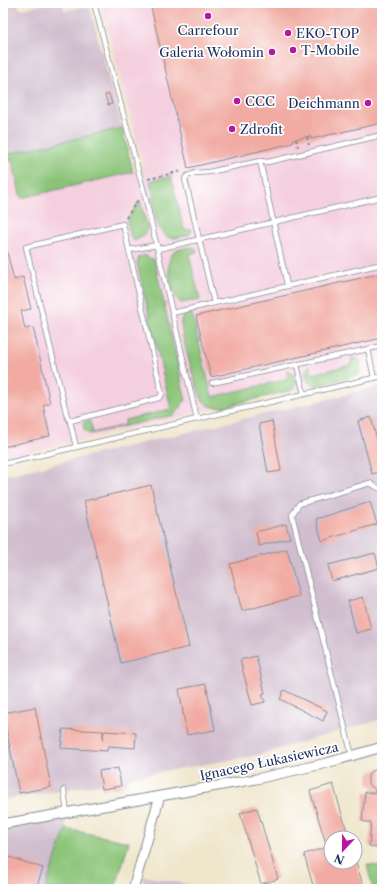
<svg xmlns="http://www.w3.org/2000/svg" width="385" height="892" font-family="'Libre Caslon Text',serif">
<rect width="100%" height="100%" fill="#fff"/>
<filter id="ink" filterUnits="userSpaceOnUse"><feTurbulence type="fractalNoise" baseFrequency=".025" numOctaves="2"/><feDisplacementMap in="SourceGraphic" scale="8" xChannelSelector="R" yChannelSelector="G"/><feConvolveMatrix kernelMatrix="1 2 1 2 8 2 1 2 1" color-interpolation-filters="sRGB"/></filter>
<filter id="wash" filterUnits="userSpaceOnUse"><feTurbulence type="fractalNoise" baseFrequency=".012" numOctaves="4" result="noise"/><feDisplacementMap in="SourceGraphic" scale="16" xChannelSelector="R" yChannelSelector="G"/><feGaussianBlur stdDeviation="0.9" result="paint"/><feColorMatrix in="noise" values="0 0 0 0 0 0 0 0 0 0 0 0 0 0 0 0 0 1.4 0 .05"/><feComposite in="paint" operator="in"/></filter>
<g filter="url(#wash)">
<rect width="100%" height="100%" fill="#f0e6cc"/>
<!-- built -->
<polygon fill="#f4cfde" points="101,3 382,3 382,370 3,458 3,162 12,160 22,198 144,169"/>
<!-- industrial -->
<g fill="#d0bdce">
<polygon points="3,3 16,3 21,9 50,3 62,3 65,11 83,7 90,8 122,128 3,155"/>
<polygon points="382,386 382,719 258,755 131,777 122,787 102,790 100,784 3,800 3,476"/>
<polygon points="67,814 66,829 45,889 3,889 3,824"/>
<polygon points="143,876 213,889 145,889"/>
</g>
<!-- green -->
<g fill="#8bc478" stroke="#537a6b">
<polygon points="122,128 133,172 21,198 12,160 3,162 3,155"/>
<path d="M 171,176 L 184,230 L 191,229 L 192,230 L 189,235 C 184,236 179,238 173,238 C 156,238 155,210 152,197 L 154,196 L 150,181 Z"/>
<polygon points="140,200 147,228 144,236 134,241 131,238 127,220"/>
<path d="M 192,247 L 195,248 L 197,252 L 189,254 L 200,300 L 181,303 C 172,298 164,263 172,254 C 177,248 185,248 192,247 Z"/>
<polygon points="145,255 151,259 154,259 186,401 183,402 181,408 174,415 89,434 84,430 83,423 86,421 90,421 93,433 125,425 125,420 171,409 137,263 139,257"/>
<path d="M 192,313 L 212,397 L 288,379 L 287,372 L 288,371 L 294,375 L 296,382 L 293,390 L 223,407 C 216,408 208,407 203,401 C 197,393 180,332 181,322 C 181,319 182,319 183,316 Z"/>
<polygon points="352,357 357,358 361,362 360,371 357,375 316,386 308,382 305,373 308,367 310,366 312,374 351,365"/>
<polygon points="66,829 129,842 115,889 45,889"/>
<polygon points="367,865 382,866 382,889 373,889"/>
</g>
<g id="blocks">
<!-- building -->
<g fill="#f1aba3">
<polygon points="150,3 382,3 382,123 311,139 310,136 296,139 293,140 293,143 188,168"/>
<polygon points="109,94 112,104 108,105 105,95"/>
<polygon points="3,236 14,280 23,277 31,309 21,311 25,329 33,327 50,403 43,405 50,436 3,447"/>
<polygon points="382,273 382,338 211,377 196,316"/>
<polygon points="371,417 382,459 382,471 372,474 358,421"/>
<polygon points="272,421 281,471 268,473 259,424"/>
<polygon points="151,485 189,647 121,663 84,501"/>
<polygon points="370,502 377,524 322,541 316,519"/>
<polygon points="286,524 290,538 259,546 256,532"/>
<polygon points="287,549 299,596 242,611 230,564"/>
<polygon points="375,553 379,568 332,581 328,565"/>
<polygon points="363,597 371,629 356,633 348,601"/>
<polygon points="256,656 265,693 262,694 265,702 252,705 240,660"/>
<polygon points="206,684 215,730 187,735 179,689"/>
<polygon points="284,690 327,711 323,721 280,699"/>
<polygon points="35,707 51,787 19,793 3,713"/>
<polygon points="63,729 103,731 103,740 104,731 136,733 135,748 108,746 107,751 61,748"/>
<polygon points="118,768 121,786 102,789 99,771"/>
<polygon points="378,769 382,771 382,848 369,846 371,823 362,821 365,792 375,793 375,789 368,784 368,776 370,772"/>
<polygon points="333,784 349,838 331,838 331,862 356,862 364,889 314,889 304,854 327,847 310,791"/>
<polygon points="257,808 278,879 261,884 240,813"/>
<polygon points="3,855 43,868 36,889 3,889"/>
</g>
</g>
</g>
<g filter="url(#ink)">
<use href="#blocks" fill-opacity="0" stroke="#868a95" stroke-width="1"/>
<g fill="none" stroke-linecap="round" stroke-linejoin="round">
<defs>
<g id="service">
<polyline points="94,3 145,196 197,419"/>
<polyline points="260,161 287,285"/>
<polyline points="158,249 382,197"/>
<polyline points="129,250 157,245"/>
<polyline points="214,303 185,179 187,176 195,173 209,172 260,161 268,162 382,135"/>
<polyline points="172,313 382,264"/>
<polyline points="368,349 374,378"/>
<polyline points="297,365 304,394"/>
<polyline points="212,383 382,346"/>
<polyline points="70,421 159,398 162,394 123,224 26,247 67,416 70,421 76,447"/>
<polyline points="3,464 382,376"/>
<polyline points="352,756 292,515 299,504 370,483 382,490"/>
<polyline points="64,790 67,814"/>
</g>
<g id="minor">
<polyline points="3,824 256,779 327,763 382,747"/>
<polyline points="133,889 160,796"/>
</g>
</defs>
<!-- service casing -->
<use href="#service" stroke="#868a95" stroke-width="6"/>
<!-- minor casing -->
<use href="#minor" stroke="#868a95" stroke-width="11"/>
<!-- path -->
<g stroke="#868a95" stroke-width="2" stroke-dasharray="3 3" stroke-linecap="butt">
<polyline points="307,137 309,145"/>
<polyline points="296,139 298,147"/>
<polyline points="148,179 182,171"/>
<polyline points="126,218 138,200"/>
</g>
<!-- service -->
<use href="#service" stroke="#fff" stroke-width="4.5"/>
<!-- minor -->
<use href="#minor" stroke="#fff" stroke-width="9"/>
</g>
</g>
<!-- markers -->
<g fill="#b5179e" stroke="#fff" stroke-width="1.5">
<circle cx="208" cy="16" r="4"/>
<circle cx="288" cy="33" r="4"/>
<circle cx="293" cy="50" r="4"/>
<circle cx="272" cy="52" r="4"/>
<circle cx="237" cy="101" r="4"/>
<circle cx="368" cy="103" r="4"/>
<circle cx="232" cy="129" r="4"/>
</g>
<g text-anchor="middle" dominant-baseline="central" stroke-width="3.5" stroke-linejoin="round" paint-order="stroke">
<!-- poi labels -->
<g font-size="13" fill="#1b2f5e" stroke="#fff" text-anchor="start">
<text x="208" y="30" text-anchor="middle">Carrefour</text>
<text x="296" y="33">EKO-TOP</text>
<text x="301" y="50">T-Mobile</text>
<text x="264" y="52" text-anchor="end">Galeria Wołomin</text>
<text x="245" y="101">CCC</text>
<text x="360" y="103" text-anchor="end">Deichmann</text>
<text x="240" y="129">Zdrofit</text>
</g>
<!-- street labels -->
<g font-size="13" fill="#1b2f5e" stroke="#fff">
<text transform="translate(269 761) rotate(-12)">Ignacego Łukasiewicza</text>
</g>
</g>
<!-- margin -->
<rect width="385" height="892" fill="none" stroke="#fff" stroke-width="16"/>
<!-- north arrow -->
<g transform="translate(343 850) rotate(202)"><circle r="19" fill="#ffffff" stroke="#a4acbf"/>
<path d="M0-3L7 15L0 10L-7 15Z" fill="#b5179e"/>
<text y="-6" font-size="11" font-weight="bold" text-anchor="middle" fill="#1b2f5e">N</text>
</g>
</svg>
